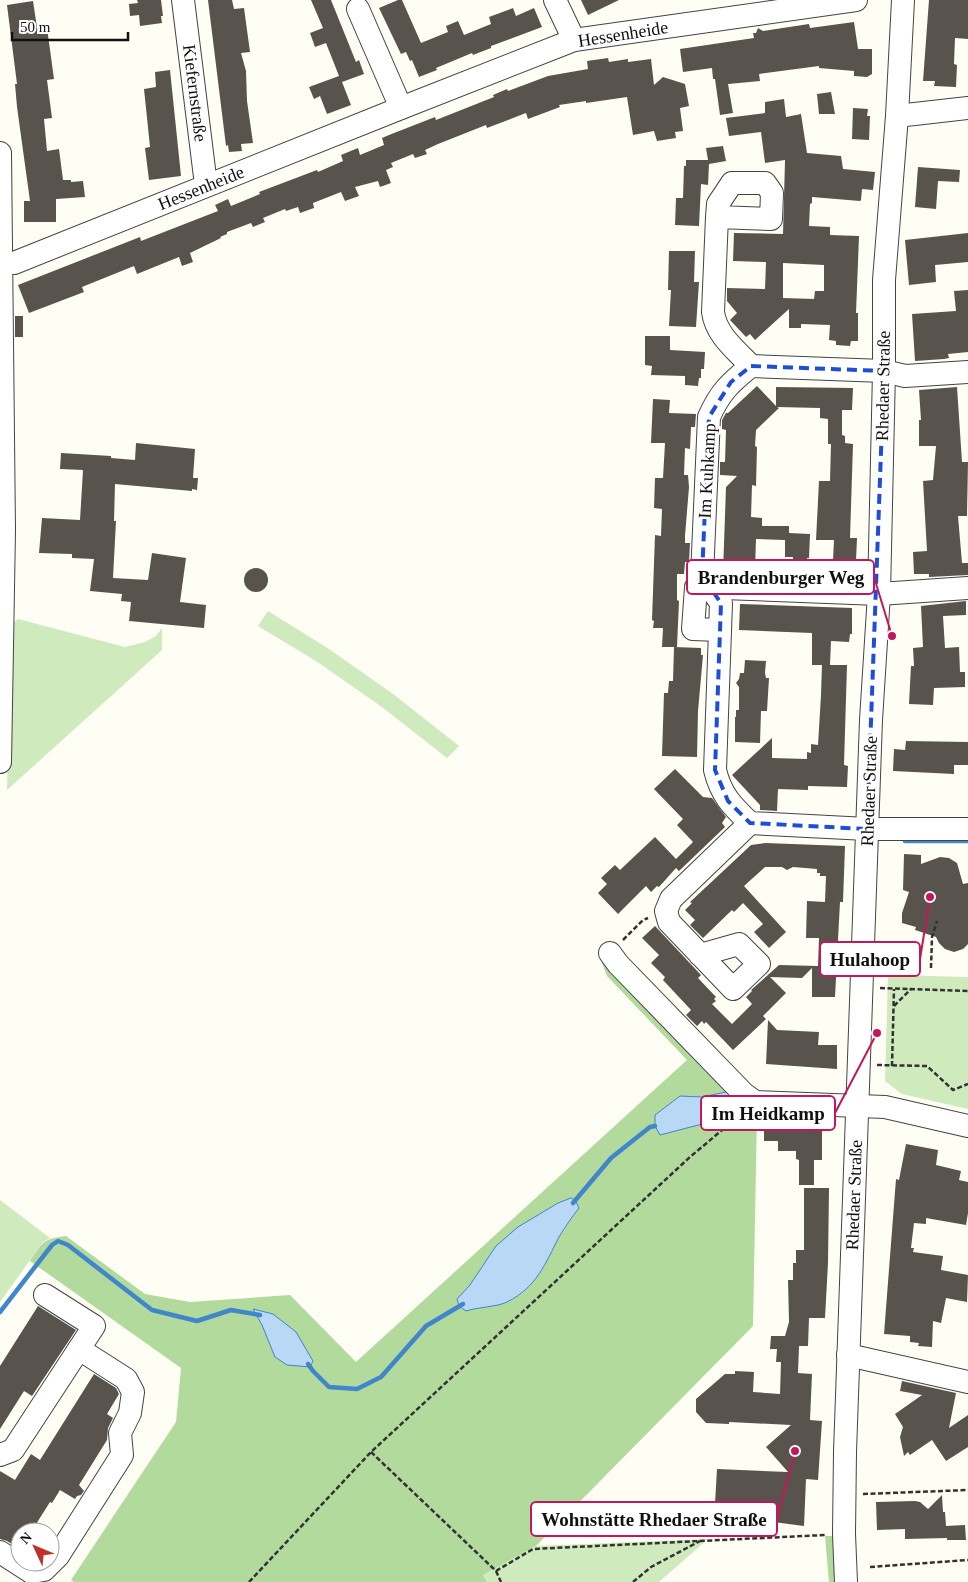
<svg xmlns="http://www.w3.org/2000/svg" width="968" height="1582" font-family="Georgia,serif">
<rect width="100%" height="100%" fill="#fffef4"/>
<!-- green -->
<g fill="#cfeabd">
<polygon points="268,611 329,649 393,694 459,746 447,758 382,707 316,661 258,626"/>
<polygon points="18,619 125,647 145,642 156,636 162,628 162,650 7,790 11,625"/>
<polygon points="888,975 968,977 968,1109 902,1094 885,1081"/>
<polygon points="0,1200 50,1238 43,1242 0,1302"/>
<polygon points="708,1539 659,1582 487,1582 483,1575 536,1546"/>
</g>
<!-- forest -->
<g fill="#b1da9c">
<path d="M 600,958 L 615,968 L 757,1113 L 753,1326 L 536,1546 L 483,1575 L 487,1582 L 74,1582 L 71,1580 L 176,1422 L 181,1368 L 30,1261 C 43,1242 42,1239 66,1236 L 145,1294 L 190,1302 L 290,1295 L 356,1362 L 687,1060 L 607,976 Z"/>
<polygon points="825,1536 836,1536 838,1582 829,1582"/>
</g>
<!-- water -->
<g fill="#b9d8f5" stroke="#4185cb">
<polygon points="726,1092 731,1094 732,1115 720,1125 706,1123 660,1135 655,1126 655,1115 680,1096 702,1097"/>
<path d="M 571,1198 L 575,1200 L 579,1208 C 572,1217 565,1227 559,1237 C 545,1264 537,1287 507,1302 C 497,1307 478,1307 466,1311 L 459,1306 L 457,1299 L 470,1285 L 496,1246 L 518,1227 L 558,1203 Z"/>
<polygon points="253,1309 273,1314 296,1332 313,1361 310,1367 287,1365 275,1357 262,1325"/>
</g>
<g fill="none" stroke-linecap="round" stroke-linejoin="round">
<!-- stream -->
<g stroke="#4185cb" stroke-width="4.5">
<polyline points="905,841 968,841"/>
<polyline points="573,1203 611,1158 650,1127 655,1126"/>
<polyline points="0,1312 52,1245 58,1241 68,1245 152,1310 197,1321 231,1310 260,1315"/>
<polyline points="308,1364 313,1371 329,1387 357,1389 381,1377 426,1326 463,1304"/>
</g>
</g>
<!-- building -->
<g fill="#59534d" fill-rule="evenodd">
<polygon points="137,0 161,0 163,16 161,16 162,23 140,26 139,15 130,16 129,4 138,3"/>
<polygon points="208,0 232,0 234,9 244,8 250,52 241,53 246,71 247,101 253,143 241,144 242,151 229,152 228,145 226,146"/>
<polygon points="311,0 331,0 356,62 359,60 364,74 342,82 351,105 327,114 320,96 314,99 309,87 339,76 326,43 315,47 310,33 323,28"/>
<polygon points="398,0 402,0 421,43 448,32 446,26 458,21 464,35 491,24 489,17 513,8 516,16 534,8 542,27 491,46 491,48 473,55 472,53 436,68 437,70 419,77 412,60 410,61 406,52 401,54 379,8"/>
<polygon points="581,0 619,0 588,15"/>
<polygon points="929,0 968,0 968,39 955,38 954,64 957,65 956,87 934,86 935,81 923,81"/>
<polygon points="33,1 38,34 47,28 54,79 47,80 52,118 44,119 47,151 59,149 63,180 71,180 71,182 83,181 85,197 56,199 56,222 24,222 24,201 30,201 17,107 15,84 17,84 7,5"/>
<polygon points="854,22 858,49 872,49 872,74 867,77 854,76 854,71 819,68 819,66 759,74 760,81 728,84 733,113 720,115 715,79 713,79 712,68 683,72 680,49 754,38 753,33 756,33 758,28 763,31 809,24 810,28"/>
<polygon points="608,58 609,62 628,59 628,62 651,59 654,85 663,77 685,84 689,106 680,108 683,131 675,132 676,138 657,141 654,131 633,135 627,97 586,103 586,101 559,105 560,107 528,119 526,113 487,128 486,125 438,144 425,150 427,154 415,158 413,154 391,163 393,167 386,170 391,183 380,187 378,181 355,187 359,196 345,201 341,192 313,203 314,208 300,213 298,207 286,211 285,209 263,218 265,222 253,227 251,223 227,232 227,234 220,237 221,238 190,253 193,262 182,266 179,257 137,274 134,266 82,287 84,292 29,313 18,285 140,237 141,241 218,211 215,205 228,199 231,206 260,194 259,192 317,170 318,172 343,161 341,155 358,148 360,155 384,145 382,138 389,135 435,117 436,120 494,97 493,95 507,89 508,91 548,76 588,69 587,61"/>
<polygon points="170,70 181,176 149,180 145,148 150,147 144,89 156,87 155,72"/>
<polygon points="831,92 835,114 819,114 817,94"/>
<path d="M 784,99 L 786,117 L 801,114 L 807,153 L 841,156 L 843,169 L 875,172 L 873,190 L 862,189 L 861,200 L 860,201 L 812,197 L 812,203 L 810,204 L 809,226 L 830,227 L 830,235 L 859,236 L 856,313 L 858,313 L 858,341 L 851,341 L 850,346 L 836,345 L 836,341 L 829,340 L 830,325 L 801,324 L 801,328 L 789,328 L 789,309 L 755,340 L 750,334 L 746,337 L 730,320 L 737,313 L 727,301 L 727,288 L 765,289 L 766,262 L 733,261 L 734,233 L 783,234 L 785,160 L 765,163 L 761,132 L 729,136 L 726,118 L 765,113 L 765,102 ZM 783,263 L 824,265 L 824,291 L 815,291 L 814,299 L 783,298 Z"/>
<polygon points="853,108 868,109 867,116 870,116 869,140 852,139"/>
<polygon points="723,146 726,161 709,164 708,185 701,184 699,226 675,225 676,198 683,198 684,166 686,166 686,160 708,160 706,148"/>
<polygon points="918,167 960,170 959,182 938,181 936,209 915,207"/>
<polygon points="968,233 968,262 935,265 936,282 909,285 905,240"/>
<polygon points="669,251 695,251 694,282 699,282 696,327 669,326 671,290 668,290"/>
<polygon points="968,290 968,352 948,354 949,358 944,359 915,361 912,314 956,311 954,291"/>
<rect x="15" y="316" width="8" height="21"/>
<polygon points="645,336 670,336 670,350 705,352 704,369 701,369 701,378 699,378 698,386 685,385 685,376 651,375 652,366 645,365"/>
<polygon points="757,386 776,406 776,387 853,388 852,410 842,410 842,435 845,436 845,443 853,444 850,538 857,538 856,561 833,560 834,540 816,540 819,481 830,481 831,444 828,444 828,419 820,418 820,408 777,407 779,408 756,430 755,446 757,447 756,486 752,485 751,517 762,518 762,526 789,526 789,533 810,534 809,558 807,558 807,566 793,566 793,557 785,557 785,540 756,539 755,570 748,570 748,573 744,573 744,576 727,575 727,572 723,572 726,487 737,476 720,475 720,462 725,462 726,430 722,429 722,420 726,413 728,413"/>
<polygon points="957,387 962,462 968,462 967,516 958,516 962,563 968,563 968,575 929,577 929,574 914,574 913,552 927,551 923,481 933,480 936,446 919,446 919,420 921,420 919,390"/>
<polygon points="653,399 670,400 669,413 696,414 695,427 691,427 690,449 685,448 684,475 688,475 689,487 685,536 685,543 690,543 689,562 685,562 684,574 677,574 677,600 679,601 677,647 662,647 663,628 653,628 654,621 652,620 655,535 661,536 662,509 654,508 655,478 663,478 665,443 651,443"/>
<polygon points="136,443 195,449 193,478 198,478 197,490 192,489 192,491 115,484 114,521 116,521 113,578 148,580 152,553 186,558 180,602 206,605 204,628 129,621 131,602 121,601 122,594 90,591 94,559 72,558 72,554 39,553 42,518 80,520 83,470 60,469 61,453 111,456 111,458 135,460"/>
<circle cx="256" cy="580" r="12"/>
<polygon points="966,601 966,615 943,616 945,648 959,647 960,672 965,672 965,687 934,688 933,705 909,704 911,666 914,666 913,648 923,647 921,606"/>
<polygon points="740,604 852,608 852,634 850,634 849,642 831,641 830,665 847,665 844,765 848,766 847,787 808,786 808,790 778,789 777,811 760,810 760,805 732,775 772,738 772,758 807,759 807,752 811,753 811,744 818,745 821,695 822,665 812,665 812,633 739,630"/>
<polygon points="674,647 701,648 701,655 703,655 698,711 697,757 662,756 664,693 668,693 669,681 673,681"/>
<polygon points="745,660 766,661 765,673 766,678 769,678 767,711 761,711 760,743 735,742 735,717 736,717 736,710 739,710 739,687 736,683 739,679 740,673 744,673"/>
<polygon points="906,741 968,742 968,765 954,765 954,774 893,771 894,749 905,750"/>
<polygon points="675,769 703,797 712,798 726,817 722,823 725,827 679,871 676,868 659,887 657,886 651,892 646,886 618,914 598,893 607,884 601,878 615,865 620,870 655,837 676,859 693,842 677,825 683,819 654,789"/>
<polygon points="765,843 845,846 843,902 840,902 835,997 812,997 812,968 802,978 770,977 786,993 763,1016 766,1019 733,1050 706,1022 704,1024 702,1021 697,1026 686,1015 691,1010 663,980 665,977 651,963 659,955 642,938 655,926 701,975 698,978 716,997 714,999 716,1001 712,1004 732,1024 752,1004 746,997 752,991 751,990 779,965 818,966 819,938 806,938 807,901 825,902 826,876 820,876 820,873 817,873 817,869 793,867 787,870 782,867 765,867 744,886 786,932 769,948 754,932 763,924 743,903 734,912 732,910 703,938 690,925 695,920 685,910 692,903 690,902 751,845"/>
<polygon points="904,854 921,855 921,864 940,857 949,858 957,863 963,884 968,883 968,944 963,949 954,952 945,949 939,943 936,937 915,930 916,927 902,923 902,913 909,892 903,890"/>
<polygon points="768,1020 777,1030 819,1032 818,1045 837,1045 837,1069 766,1064"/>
<polygon points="764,1126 779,1126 779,1128 822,1128 822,1160 814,1160 814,1185 799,1185 799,1160 796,1159 796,1151 778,1151 778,1141 764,1141"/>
<polygon points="906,1144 938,1150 936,1165 961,1171 959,1180 968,1182 968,1213 966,1225 926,1218 926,1224 914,1223 911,1248 914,1248 913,1252 943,1256 941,1270 968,1275 967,1302 946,1298 941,1323 933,1321 932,1347 918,1346 919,1343 910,1342 910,1336 884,1334 896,1179 899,1180"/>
<polygon points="804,1188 829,1188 828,1263 825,1318 809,1318 808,1346 799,1346 798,1373 812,1374 810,1420 822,1421 818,1480 806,1479 804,1526 773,1522 774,1503 747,1501 746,1521 714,1521 717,1469 788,1472 766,1447 791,1425 729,1422 729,1424 706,1423 696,1412 696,1399 725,1374 735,1374 735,1371 754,1372 753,1392 780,1394 781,1362 776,1362 777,1349 770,1349 771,1336 785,1336 789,1322 788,1280 793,1280 793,1263 796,1263 796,1250 804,1250"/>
<polygon points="38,1306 76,1330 32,1396 24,1391 0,1429 0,1366"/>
<polygon points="94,1374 116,1388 119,1394 107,1414 113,1418 108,1428 107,1440 79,1485 84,1491 81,1495 77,1496 75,1499 60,1490 52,1503 50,1502 31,1532 20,1532 20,1549 7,1541 0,1539 0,1471 15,1480 31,1454 40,1460"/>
<polygon points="902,1381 956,1393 949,1428 968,1415 968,1447 946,1461 932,1440 910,1455 908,1452 904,1456 900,1437 903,1427 895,1414 922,1395 900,1391"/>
<polygon points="942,1495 943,1512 945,1512 946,1526 965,1525 966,1540 947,1540 947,1538 905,1539 905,1529 877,1530 876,1502 915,1501 920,1502 928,1509"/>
</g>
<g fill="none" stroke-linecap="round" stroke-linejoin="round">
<defs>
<g id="minor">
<polyline points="183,0 206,185"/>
<polyline points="555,0 574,40"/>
<polyline points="358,9 401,108"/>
<polyline points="897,116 968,108"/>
<polyline points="0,153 4,530 0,762"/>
<path d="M 717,217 L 771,219 L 772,193 L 765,183 L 732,183 L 718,204 L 717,217 L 713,312 C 716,335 736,350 751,366"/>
<polyline points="1,263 14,263 401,108 574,40 856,0"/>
<path d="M 968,372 L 905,376 L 884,371 L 751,366 C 730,383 720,392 709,417 L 702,576 L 721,603 L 715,770 C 721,795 732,806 750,823 L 867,829 L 968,829"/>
<polyline points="719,630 693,629 696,587 879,594 968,588"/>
<polyline points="610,953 618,964 744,1094 755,1102 885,1107 968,1126"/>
<polyline points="700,955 739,944 759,964 733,989 669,922 666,911 671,899 750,823"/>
<polyline points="848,1355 968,1382"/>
<polyline points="0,1455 13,1450 94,1326 45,1295"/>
<polyline points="0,1552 31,1572 44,1570 58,1556 122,1455 120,1433 130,1413 133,1392 126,1379 79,1349"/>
<polyline points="846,1582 844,1534 845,1452 871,720 879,594 884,371 884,280 897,116 903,0"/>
</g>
</defs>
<!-- minor casing -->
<use href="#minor" stroke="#434343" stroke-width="24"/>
<!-- path -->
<g stroke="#323232" stroke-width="2.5" stroke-dasharray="5 2.5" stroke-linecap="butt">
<polyline points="623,940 643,920 648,918"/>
<polyline points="931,968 932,937 937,921"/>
<polyline points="880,988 968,991"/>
<polyline points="894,1006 911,989"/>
<polyline points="877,1065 927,1066 953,1090 968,1084"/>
<polyline points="892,1066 894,989"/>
<polyline points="371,1452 496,1571 501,1582"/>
<polyline points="863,1494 968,1490"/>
<polyline points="870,1567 968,1560"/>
<polyline points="496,1571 533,1549 825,1535"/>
<polyline points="249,1582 371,1452 690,1157 740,1115"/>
<polyline points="633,1582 651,1567 700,1541"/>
</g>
<!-- minor -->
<use href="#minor" stroke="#fff" stroke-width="22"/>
</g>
<!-- marked area -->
<path fill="none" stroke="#1d4ed8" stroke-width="4" stroke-dasharray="10 6" stroke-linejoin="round" d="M 751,366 L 884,371 L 867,829 L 750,823 L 728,801 L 715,770 L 721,603 L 702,576 L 709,417 L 731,382 Z"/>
<g text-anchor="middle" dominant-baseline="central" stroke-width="5" stroke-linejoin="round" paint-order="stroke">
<!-- street labels -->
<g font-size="18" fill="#101010" stroke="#fff">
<text transform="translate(623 34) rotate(-9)">Hessenheide</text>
<text transform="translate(195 93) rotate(83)">Kiefernstraße</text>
<text transform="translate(201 188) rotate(-22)">Hessenheide</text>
<text transform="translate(883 386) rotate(-89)">Rhedaer Straße</text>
<text transform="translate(707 471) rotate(-87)">Im Kuhkamp</text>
<text transform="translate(869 791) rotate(-88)">Rhedaer Straße</text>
<text transform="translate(854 1195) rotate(-88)">Rhedaer Straße</text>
</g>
</g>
<!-- callouts -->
<path fill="none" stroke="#c2185b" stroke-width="2" d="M892 636L874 577M930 897L920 959M877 1033L835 1113M795 1451L777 1519"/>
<g fill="#c2185b" stroke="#fff" stroke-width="2">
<circle cx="892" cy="636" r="5"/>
<circle cx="930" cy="897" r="5"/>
<circle cx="877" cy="1033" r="5"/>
<circle cx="795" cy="1451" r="5"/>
</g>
<g fill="#fff" stroke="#c2185b" stroke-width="2">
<rect x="687" y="560" width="187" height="34" rx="5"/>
<rect x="820" y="942" width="100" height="34" rx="5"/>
<rect x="701" y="1096" width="134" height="34" rx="5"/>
<rect x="531" y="1502" width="246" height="34" rx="5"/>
</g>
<g font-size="19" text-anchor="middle" font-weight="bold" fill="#101010">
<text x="781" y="584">Brandenburger Weg</text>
<text x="870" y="966">Hulahoop</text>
<text x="768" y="1120">Im Heidkamp</text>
<text x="654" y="1526">Wohnstätte Rhedaer Straße</text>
</g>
<!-- north arrow -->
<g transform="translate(35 1547) rotate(314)"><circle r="24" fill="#ffffff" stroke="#9f9f9f"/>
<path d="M0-4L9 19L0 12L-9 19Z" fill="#bf3229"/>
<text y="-8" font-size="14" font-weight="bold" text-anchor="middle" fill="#101010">N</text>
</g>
<!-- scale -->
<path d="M12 32v8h116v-8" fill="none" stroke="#101010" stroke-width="2.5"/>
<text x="20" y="32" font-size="15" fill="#101010" stroke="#ffffff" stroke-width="4" paint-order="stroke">50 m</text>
</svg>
